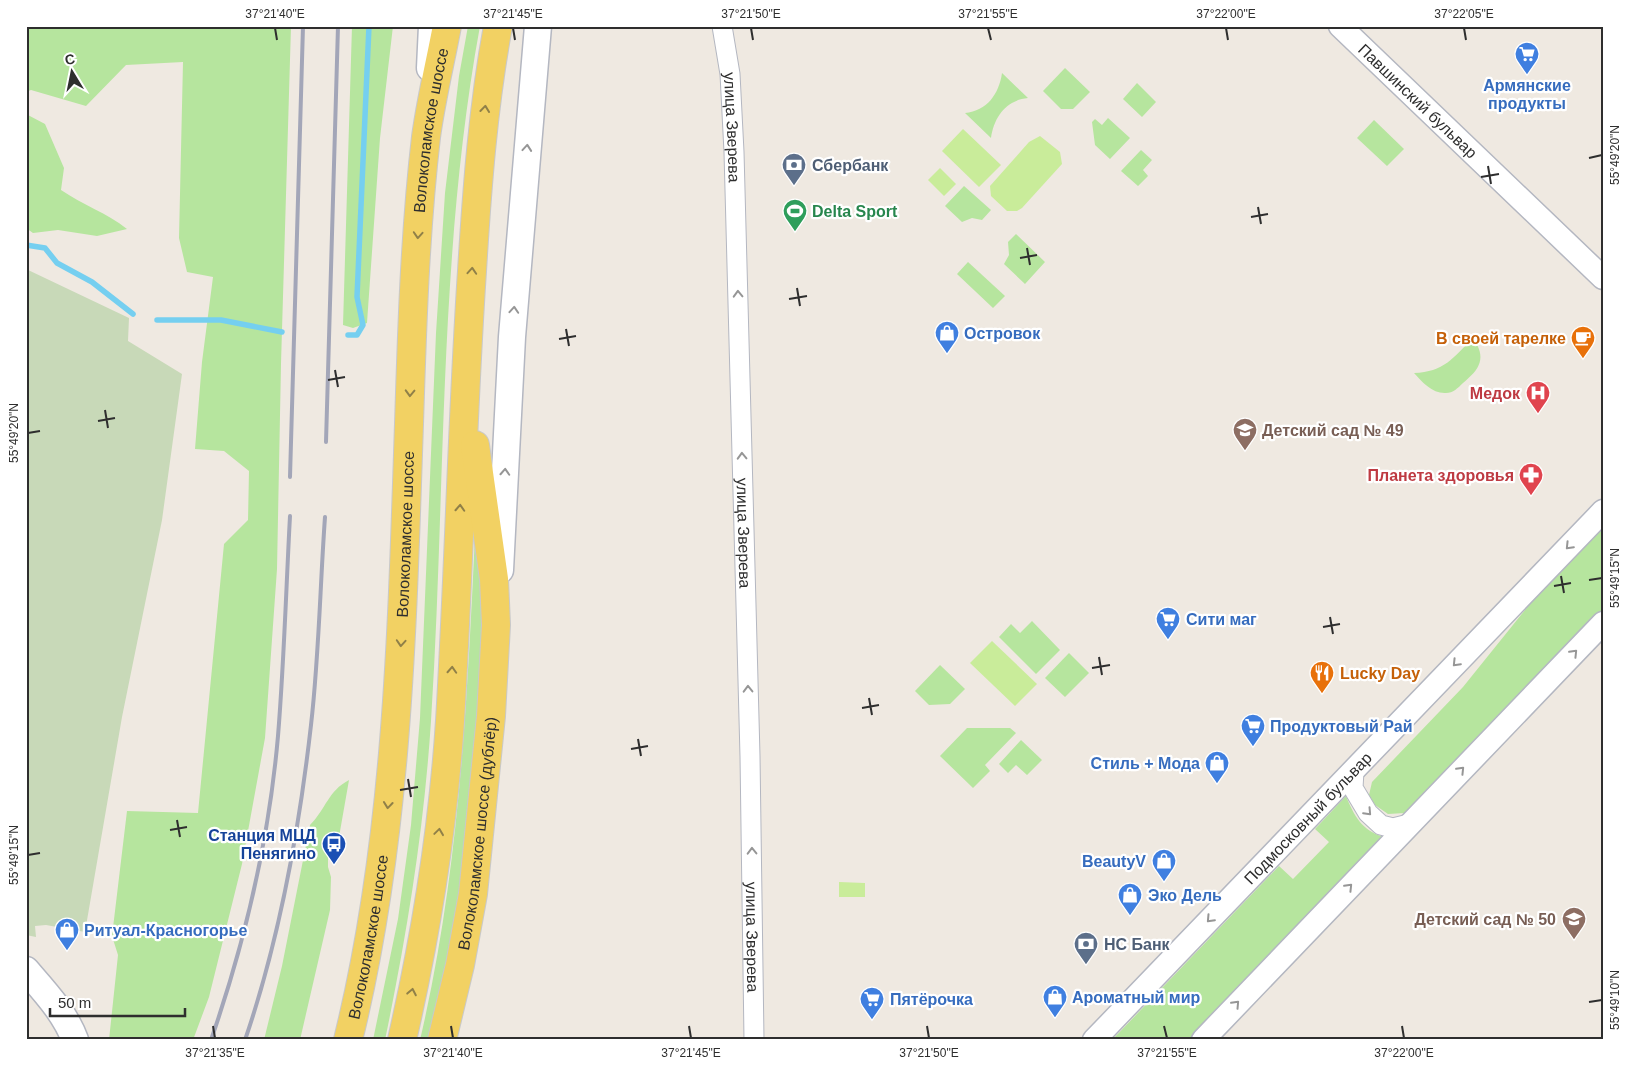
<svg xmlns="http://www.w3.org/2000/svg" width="1629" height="1066" font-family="Helvetica,sans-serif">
<rect width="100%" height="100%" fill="#efe9e1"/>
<!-- green -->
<g fill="#b6e59e">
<polygon points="26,26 291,26 281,364 277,569 265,738 242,864 209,997 193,1040 109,1040 118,955 112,936 127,811 198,813 224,544 248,520 249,471 224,451 195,449 202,362 213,277 187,272 179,238 183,62 126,65 86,106 31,90 26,92"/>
<polygon points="352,26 393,26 380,138 367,323 353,328 343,325"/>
<path d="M 468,26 L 480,26 C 438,255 446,489 431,721 C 424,829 407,934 385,1040 L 373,1040 L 398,919 L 411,825 L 420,718 L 436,333 L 445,193 L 459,76 Z"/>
<polygon points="1065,68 1090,92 1073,109 1061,109 1043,91"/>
<path d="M 1002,73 L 1028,98 C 1006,100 994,117 991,138 L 965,113 C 987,111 999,94 1002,73 Z"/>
<polygon points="1137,83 1156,102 1142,117 1123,99"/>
<path d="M 26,114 L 45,124 L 64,168 L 61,190 C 83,205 107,213 127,229 L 97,236 L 58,230 L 33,233 L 26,228 Z"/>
<polygon points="1108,118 1130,138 1110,159 1095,145 1092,122 1095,119 1102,125"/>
<polygon points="1374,120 1404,149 1387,166 1357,138"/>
<polygon points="1141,150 1152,160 1143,170 1148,176 1138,186 1121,171"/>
<polygon points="964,186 991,210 982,220 972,218 962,222 945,206"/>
<polygon points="1016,234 1045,262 1025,284 1004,264 1009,255 1008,242"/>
<polygon points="968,262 1005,296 993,308 957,274"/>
<path d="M 1473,338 C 1487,358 1480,369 1463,383 C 1458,388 1453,393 1446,393 C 1433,394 1422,382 1414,373 C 1444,372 1453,358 1473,338 Z"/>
<polygon points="1603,527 1603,610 1405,813 1388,814 1375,805 1369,795 1372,782 1463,687 1533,600"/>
<path d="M 475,535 L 484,592 L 479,726 L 468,830 L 455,926 L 432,1040 L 420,1040 C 459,874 467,705 475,535 Z"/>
<polygon points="1032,621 1060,650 1036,674 999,637 1011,624 1020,633"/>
<polygon points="1069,653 1089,673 1065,697 1045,678"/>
<polygon points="940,665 965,689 950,704 929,705 915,691"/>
<polygon points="967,728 1010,728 1016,733 985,765 990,771 973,788 940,756"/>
<polygon points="1021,740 1042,760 1027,775 1016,765 1008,773 999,764"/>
<path d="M 349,780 L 339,837 L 328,857 L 328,867 L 331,877 L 330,910 L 300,1040 L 264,1040 L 282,966 L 310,825 C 326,809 328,791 349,780 Z"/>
<path d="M 1346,796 C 1354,816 1362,830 1383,837 L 1192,1040 L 1112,1040 L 1279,866 L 1293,879 L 1329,842 L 1315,829 Z"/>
</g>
<!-- cemetery -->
<polygon fill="#c8d9b8" points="26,269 129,318 128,341 182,374 162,520 122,717 85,932 46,925 35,926 36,937 26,935"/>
<!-- pitch -->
<g fill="#c9ec9a">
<polygon points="963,129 1001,165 979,187 942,151"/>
<polygon points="1040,136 1060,152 1062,164 1022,208 1017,211 1007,211 991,196 990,186 1029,142"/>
<polygon points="940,168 956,184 944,196 928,180"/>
<polygon points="992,641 1037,684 1015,706 970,663"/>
<polygon points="839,882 865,883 865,897 839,897"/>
</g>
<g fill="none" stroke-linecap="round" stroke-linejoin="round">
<!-- stream -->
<g stroke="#75cff0" stroke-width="5.5">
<polyline points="26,245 45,248 57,263 92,282 133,314"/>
<polyline points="157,320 221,320 282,332"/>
<polyline points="348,335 357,335 363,325 357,297 369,26"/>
</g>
<defs>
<g id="minor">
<path id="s1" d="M 722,26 L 730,74 L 734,152 L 750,756 L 754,1040"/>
<polyline points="1354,771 1353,788 1368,813 1381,825 1393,828 1409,824"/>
</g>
<g id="tertiary">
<path id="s2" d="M 1340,26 L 1603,278"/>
<path id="s3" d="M 1094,1040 L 1603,511"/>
<polyline points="1203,1040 1603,623"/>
</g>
<g id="secondary">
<polyline points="430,68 432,26"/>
<polyline points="500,570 512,337 538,26"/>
<path d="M 26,970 C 45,992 65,1013 75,1040"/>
</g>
<g id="primary">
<path id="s4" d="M 348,1040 C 398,838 402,630 409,424 C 412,328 415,232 426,137 C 431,100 440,63 447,26"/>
<path d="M 402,1040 C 426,935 443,828 450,721 C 459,571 462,421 472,271 C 477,189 483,107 498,26"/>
<path id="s5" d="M 442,1040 L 460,965 L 473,894 L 491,716 L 496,625 L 494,579 L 475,445"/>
</g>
</defs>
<!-- minor casing -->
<use href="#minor" stroke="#b4b7c1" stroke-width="21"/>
<!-- tertiary casing -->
<use href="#tertiary" stroke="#b4b7c1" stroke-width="25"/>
<!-- secondary casing -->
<use href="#secondary" stroke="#b4b7c1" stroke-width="29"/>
<!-- primary casing -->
<use href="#primary" stroke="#c9c9c9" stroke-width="30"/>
<!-- minor -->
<use href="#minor" stroke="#fff" stroke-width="19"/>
<!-- tertiary -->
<use href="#tertiary" stroke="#fff" stroke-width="22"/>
<!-- secondary -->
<use href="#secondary" stroke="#fff" stroke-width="26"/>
<!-- primary -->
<use href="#primary" stroke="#f2d163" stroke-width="28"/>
<!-- rail -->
<g stroke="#a3a6b8" stroke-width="4">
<polyline points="326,442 338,26"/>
<polyline points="290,477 303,26"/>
<path d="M 211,1040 C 245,942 269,839 278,736 C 284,663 286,590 290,516"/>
<path d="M 245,1040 C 280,938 299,831 311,725 C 319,656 320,586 325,517"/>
</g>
</g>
<!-- one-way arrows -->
<defs><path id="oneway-chevron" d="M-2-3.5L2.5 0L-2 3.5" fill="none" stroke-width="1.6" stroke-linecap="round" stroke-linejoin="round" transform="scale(1.25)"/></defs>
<g stroke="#908048">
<use href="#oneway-chevron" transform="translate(485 109) rotate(-84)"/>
<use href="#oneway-chevron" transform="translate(418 235) rotate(94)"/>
<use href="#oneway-chevron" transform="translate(472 271) rotate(-86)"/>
<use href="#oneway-chevron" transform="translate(410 393) rotate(92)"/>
<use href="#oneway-chevron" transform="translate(460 508) rotate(-87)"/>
<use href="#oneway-chevron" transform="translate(401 643) rotate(94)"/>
<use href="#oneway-chevron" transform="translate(452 670) rotate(-87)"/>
<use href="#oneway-chevron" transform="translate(388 805) rotate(96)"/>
<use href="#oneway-chevron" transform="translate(439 832) rotate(-82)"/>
<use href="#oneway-chevron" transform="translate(412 992) rotate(-79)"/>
</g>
<g stroke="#969696">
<use href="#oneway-chevron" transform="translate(527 148) rotate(-85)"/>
<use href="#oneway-chevron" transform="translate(738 294) rotate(-92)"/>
<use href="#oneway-chevron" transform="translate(514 310) rotate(-86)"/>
<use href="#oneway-chevron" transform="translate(742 456) rotate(-92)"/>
<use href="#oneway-chevron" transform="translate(505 472) rotate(-87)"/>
<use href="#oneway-chevron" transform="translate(1569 546) rotate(134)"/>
<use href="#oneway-chevron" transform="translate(1574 653) rotate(-46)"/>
<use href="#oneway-chevron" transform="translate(1456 663) rotate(134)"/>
<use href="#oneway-chevron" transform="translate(748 689) rotate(-91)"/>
<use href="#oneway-chevron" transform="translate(1461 770) rotate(-46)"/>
<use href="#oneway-chevron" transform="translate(1368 812) rotate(47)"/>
<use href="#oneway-chevron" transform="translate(752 851) rotate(-91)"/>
<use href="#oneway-chevron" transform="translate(1349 887) rotate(-46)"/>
<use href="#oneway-chevron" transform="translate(1210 919) rotate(133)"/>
<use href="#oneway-chevron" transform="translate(1236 1004) rotate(-47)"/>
</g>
<!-- ticks -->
<path fill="none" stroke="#2e2e2e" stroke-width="2" d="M 275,28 L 277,40M 513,28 L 515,40M 751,28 L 753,40M 988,28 L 991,40M 1226,28 L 1228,40M 1464,28 L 1466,40M 1589,158 L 1602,155M 1488,166 L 1491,184M 1481,177 L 1499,174M 1258,207 L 1261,224M 1251,217 L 1268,214M 1027,248 L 1030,265M 1020,258 L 1037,255M 797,288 L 800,306M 789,299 L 807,296M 566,329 L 569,346M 559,339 L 576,336M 335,370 L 338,387M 328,380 L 345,377M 105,410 L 108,428M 98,421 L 115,418M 28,433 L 40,431M 1561,576 L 1564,593M 1589,580 L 1602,578M 1554,586 L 1571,583M 1330,617 L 1333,634M 1323,627 L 1340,624M 1099,657 L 1102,675M 1092,668 L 1110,665M 869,698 L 872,715M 862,708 L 879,705M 638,739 L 641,756M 631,749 L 648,746M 408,779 L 411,797M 400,790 L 418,787M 177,820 L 180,837M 170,830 L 187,827M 28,855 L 40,853M 1589,1002 L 1602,1000M 213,1026 L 215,1038M 451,1026 L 453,1038M 689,1026 L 691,1038M 927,1026 L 929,1038M 1164,1026 L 1167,1038M 1402,1026 L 1404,1038"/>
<!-- icons -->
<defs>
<symbol id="supermarket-pin" viewBox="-11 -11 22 30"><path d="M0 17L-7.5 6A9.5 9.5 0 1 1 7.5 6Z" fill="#3f7fe0" stroke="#fff"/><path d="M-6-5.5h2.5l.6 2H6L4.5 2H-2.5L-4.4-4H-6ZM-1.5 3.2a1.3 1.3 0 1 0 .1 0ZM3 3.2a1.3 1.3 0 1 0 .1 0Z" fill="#fff"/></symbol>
<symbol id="bank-pin" viewBox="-11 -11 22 30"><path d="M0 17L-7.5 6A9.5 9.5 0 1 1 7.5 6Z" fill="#5c6f8a" stroke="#fff"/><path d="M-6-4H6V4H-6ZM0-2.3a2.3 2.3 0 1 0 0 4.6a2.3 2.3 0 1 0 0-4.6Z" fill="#fff"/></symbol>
<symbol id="stadium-pin" viewBox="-11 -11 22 30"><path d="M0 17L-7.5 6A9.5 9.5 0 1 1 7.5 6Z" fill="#2e9e5b" stroke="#fff"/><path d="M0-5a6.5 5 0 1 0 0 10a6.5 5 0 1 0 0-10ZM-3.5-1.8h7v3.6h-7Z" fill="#fff"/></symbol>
<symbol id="shop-pin" viewBox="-11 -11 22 30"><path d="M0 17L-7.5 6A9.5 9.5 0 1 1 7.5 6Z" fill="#3f7fe0" stroke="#fff"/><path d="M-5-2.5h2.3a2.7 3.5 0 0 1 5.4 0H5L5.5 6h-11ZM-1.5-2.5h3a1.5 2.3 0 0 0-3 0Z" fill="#fff"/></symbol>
<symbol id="cafe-pin" viewBox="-11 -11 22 30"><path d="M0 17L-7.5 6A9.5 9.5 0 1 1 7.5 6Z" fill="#e8710a" stroke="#fff"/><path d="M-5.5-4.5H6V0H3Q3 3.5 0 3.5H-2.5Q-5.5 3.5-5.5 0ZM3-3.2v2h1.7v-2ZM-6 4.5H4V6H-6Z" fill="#fff"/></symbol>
<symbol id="hospital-pin" viewBox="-11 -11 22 30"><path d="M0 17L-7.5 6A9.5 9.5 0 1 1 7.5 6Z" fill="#e0444e" stroke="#fff"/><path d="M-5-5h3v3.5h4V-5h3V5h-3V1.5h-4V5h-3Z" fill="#fff"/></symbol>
<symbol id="school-pin" viewBox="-11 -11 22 30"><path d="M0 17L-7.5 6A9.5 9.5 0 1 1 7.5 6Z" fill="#8d6e63" stroke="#fff"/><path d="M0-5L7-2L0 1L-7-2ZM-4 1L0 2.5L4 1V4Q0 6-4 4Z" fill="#fff"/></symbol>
<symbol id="pharmacy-pin" viewBox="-11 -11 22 30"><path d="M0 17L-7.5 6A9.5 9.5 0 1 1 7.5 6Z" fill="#e0444e" stroke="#fff"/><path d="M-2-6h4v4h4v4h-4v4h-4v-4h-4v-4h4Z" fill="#fff"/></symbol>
<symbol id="restaurant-pin" viewBox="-11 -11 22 30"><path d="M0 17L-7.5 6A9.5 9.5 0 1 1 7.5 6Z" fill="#e8710a" stroke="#fff"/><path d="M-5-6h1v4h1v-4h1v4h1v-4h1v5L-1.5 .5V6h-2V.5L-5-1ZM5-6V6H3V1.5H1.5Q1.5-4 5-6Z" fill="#fff"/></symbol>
<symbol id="bus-pin" viewBox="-11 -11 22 30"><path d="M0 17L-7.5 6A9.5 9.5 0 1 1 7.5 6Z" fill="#1a4fb4" stroke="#fff"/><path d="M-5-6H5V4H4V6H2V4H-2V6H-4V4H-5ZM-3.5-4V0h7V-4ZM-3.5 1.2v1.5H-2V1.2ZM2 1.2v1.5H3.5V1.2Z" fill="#fff"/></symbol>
</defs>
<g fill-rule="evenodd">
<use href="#supermarket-pin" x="1513" y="40" width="28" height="38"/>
<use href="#bank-pin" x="780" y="151" width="28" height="38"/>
<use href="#stadium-pin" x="781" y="197" width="28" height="38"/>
<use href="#shop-pin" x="933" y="319" width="28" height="38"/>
<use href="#cafe-pin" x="1569" y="324" width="28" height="38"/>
<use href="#hospital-pin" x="1524" y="379" width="28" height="38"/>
<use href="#school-pin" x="1231" y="416" width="28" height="38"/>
<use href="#pharmacy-pin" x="1517" y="461" width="28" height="38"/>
<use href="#supermarket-pin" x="1154" y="605" width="28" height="38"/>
<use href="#restaurant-pin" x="1308" y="659" width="28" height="38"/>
<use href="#supermarket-pin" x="1239" y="712" width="28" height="38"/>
<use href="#shop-pin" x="1203" y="749" width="28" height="38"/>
<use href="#bus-pin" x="320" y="830" width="28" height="38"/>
<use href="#shop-pin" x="1150" y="847" width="28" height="38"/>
<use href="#shop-pin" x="1116" y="881" width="28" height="38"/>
<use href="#school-pin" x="1560" y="905" width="28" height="38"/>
<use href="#shop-pin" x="53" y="916" width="28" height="38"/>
<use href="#bank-pin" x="1072" y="930" width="28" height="38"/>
<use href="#shop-pin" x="1041" y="983" width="28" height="38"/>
<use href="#supermarket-pin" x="858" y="985" width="28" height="38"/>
</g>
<g text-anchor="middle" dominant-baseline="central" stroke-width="4.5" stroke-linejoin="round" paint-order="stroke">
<!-- shop labels -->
<g font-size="16" font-weight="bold" fill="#366cbe" stroke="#fff" text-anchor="start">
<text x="1527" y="85" text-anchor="middle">Армянские<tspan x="1527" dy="18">продукты</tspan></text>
<text x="964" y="333">Островок</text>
<text x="1186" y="619">Сити маг</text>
<text x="1270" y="726">Продуктовый Рай</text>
<text x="1200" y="763" text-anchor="end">Стиль + Мода</text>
<text x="1146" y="861" text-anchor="end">BeautyV</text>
<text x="1148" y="895">Эко Дель</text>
<text x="84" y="930">Ритуал-Красногорье</text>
<text x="1072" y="997">Ароматный мир</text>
<text x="890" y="999">Пятёрочка</text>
</g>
<!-- street labels -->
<g font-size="16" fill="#2e2e2e" stroke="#fff">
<text stroke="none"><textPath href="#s2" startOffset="108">Павшинский бульвар</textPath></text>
<text stroke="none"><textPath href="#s1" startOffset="102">улица Зверева</textPath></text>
<text stroke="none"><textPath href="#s4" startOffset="915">Волоколамское шоссе</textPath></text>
<text stroke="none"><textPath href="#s1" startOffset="508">улица Зверева</textPath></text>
<text stroke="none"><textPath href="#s4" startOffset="510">Волоколамское шоссе</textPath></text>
<text stroke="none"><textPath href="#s3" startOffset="308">Подмосковный бульвар</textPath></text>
<text stroke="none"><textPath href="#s5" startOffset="210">Волоколамское шоссе (дублёр)</textPath></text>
<text stroke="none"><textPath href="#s4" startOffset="105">Волоколамское шоссе</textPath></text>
<text stroke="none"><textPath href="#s1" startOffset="912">улица Зверева</textPath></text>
</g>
<!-- service labels -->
<g font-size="16" font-weight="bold" fill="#4e5e75" stroke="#fff" text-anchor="start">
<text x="812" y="165">Сбербанк</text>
<text x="1104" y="944">НС Банк</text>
</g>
<!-- leisure labels -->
<g font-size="16" font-weight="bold" fill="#27864d" stroke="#fff" text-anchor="start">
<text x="812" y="211">Delta Sport</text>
</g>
<!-- food labels -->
<g font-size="16" font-weight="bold" fill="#c56008" stroke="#fff" text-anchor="end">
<text x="1566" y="338">В своей тарелке</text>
<text x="1340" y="673" text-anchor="start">Lucky Day</text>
</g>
<!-- health labels -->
<g font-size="16" font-weight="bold" fill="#be3a42" stroke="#fff" text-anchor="end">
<text x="1520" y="393">Медок</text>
<text x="1514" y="475">Планета здоровья</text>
</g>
<!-- education labels -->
<g font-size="16" font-weight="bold" fill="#785e54" stroke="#fff" text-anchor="start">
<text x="1262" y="430">Детский сад № 49</text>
<text x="1556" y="919" text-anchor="end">Детский сад № 50</text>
</g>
<!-- transit labels -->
<g font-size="16" font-weight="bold" fill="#164399" stroke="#fff" text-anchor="end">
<text x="316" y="835">Станция МЦД<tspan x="316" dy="18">Пенягино</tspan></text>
</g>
</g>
<!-- border -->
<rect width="1629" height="1066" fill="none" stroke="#ffffff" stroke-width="55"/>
<!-- north arrow -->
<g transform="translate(72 72) rotate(350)" stroke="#ffffff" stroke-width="4" paint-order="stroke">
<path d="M0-4L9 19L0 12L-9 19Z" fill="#2e2e2e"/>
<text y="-8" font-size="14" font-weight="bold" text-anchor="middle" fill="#2e2e2e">С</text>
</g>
<!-- scale -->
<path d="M50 1008v8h135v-8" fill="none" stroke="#2e2e2e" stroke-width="2.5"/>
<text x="58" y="1008" font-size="15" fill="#2e2e2e" stroke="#ffffff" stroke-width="4" paint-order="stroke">50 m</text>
<rect x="28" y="28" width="1574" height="1010" fill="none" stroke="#2e2e2e" stroke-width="2"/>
<g font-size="12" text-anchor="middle" fill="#2e2e2e">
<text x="275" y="18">37°21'40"E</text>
<text x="513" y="18">37°21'45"E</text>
<text x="751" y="18">37°21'50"E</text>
<text x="988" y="18">37°21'55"E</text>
<text x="1226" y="18">37°22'00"E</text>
<text x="1464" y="18">37°22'05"E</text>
<text transform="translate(1615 155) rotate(-90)" y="4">55°49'20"N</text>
<text transform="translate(14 433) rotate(-90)" y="4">55°49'20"N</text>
<text transform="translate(1615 578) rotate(-90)" y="4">55°49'15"N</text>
<text transform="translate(14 855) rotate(-90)" y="4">55°49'15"N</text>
<text transform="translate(1615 1000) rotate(-90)" y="4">55°49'10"N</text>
<text x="215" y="1057">37°21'35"E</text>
<text x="453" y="1057">37°21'40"E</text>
<text x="691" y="1057">37°21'45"E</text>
<text x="929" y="1057">37°21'50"E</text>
<text x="1167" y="1057">37°21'55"E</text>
<text x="1404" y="1057">37°22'00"E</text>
</g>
</svg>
